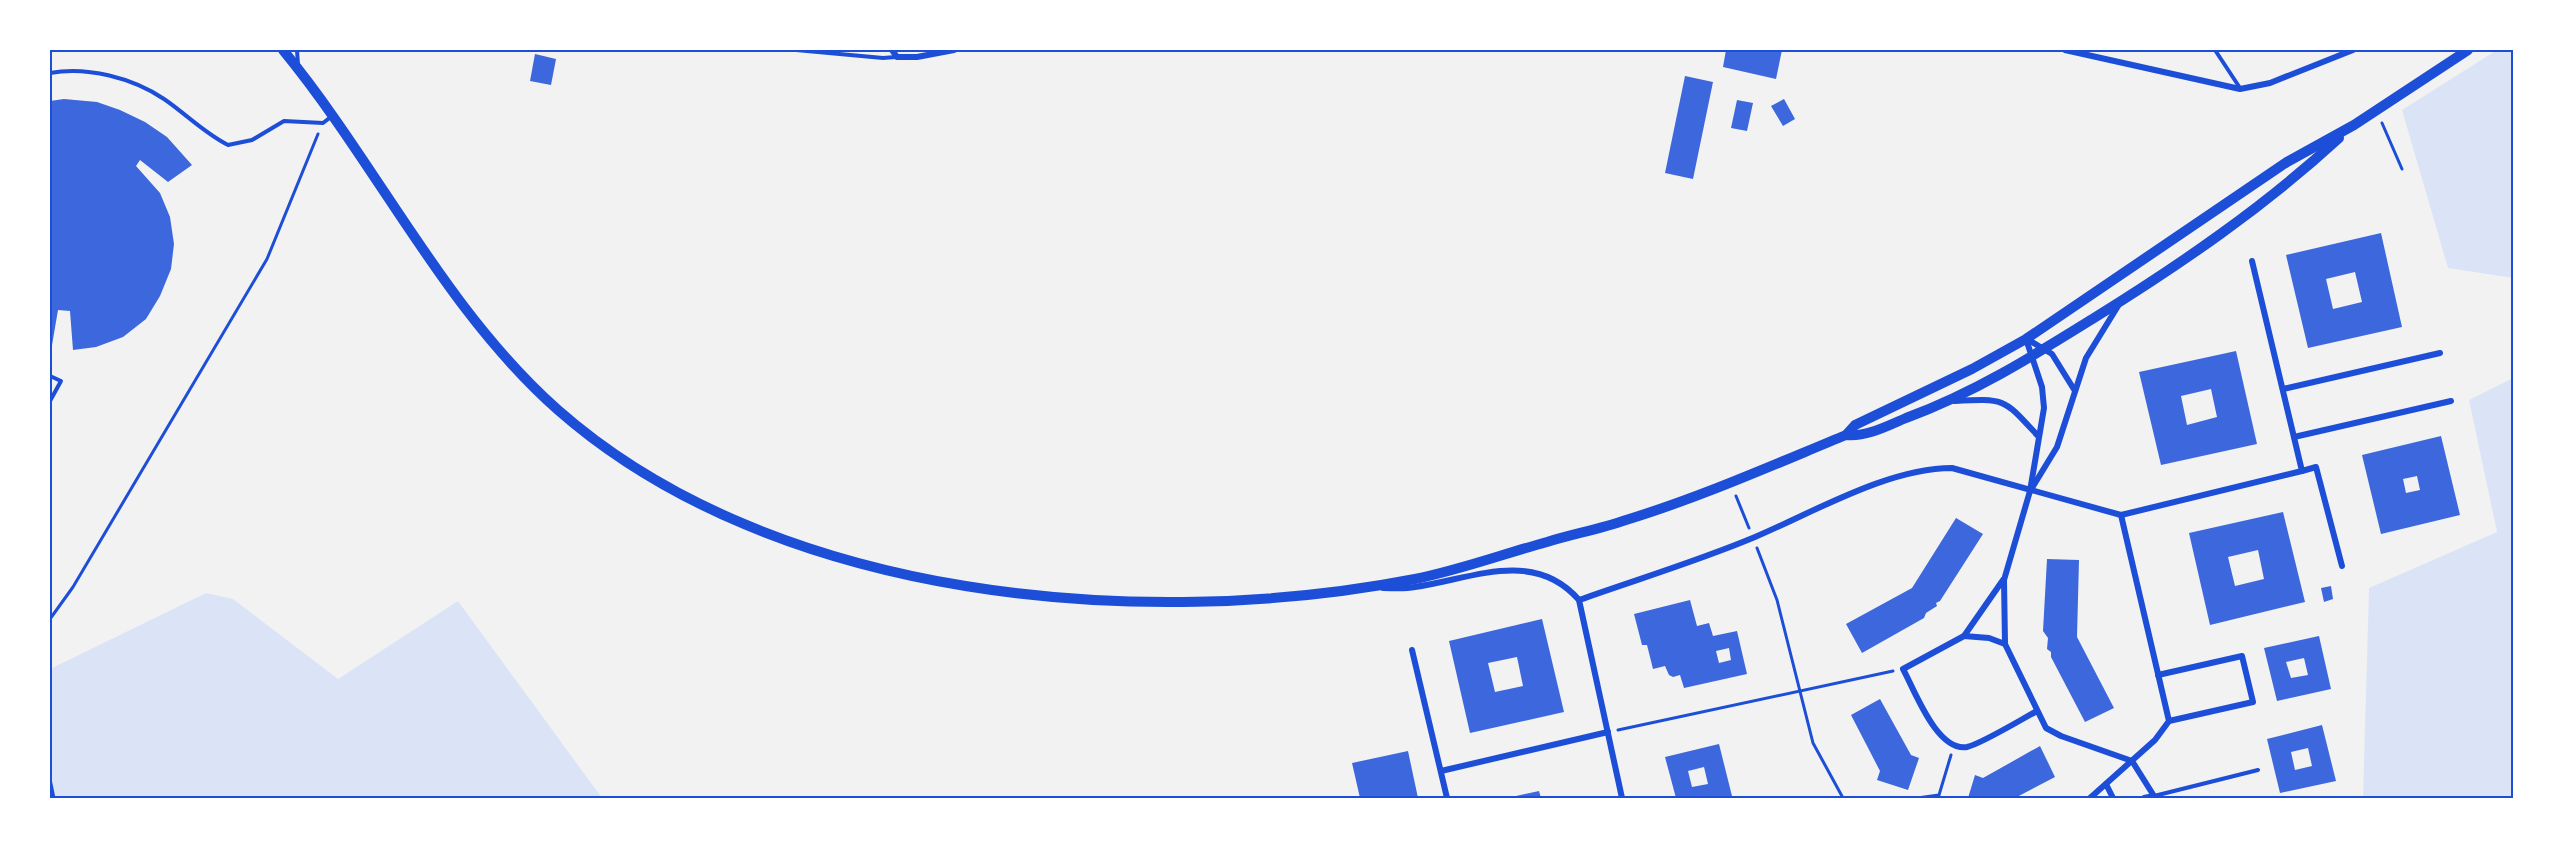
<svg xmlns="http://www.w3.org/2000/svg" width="2563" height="848" font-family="'Asap Condensed',sans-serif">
<rect width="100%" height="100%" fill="#f2f2f2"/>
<!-- green -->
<g fill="#dbe4f7">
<polygon points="2497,50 2513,50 2513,278 2448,268 2402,110"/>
<polygon points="2513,378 2513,798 2363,798 2369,588 2497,532 2469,400"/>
<polygon points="206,593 233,599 338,679 458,601 602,798 50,798 50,669"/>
</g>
<!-- building -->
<g fill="#3d67dc" fill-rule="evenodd">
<polygon points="1726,50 1782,50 1776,79 1723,67"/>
<polygon points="535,54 556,59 551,85 530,81"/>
<polygon points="1685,76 1713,82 1693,179 1665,173"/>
<polygon points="64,99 97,102 120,110 145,122 167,137 192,165 168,182 140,160 136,166 160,193 170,217 174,244 171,269 160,296 146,319 123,337 96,347 73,350 70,311 58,310 51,351 50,101"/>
<polygon points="1784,99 1795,119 1783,126 1771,106"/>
<polygon points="1737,100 1753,103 1747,131 1731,128"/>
<path d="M 2381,233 L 2402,327 L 2308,348 L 2286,255 ZM 2355,272 L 2362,302 L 2333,309 L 2326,279 Z"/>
<path d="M 2236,351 L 2257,444 L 2161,465 L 2139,372 ZM 2211,389 L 2217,417 L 2187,425 L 2181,396 Z"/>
<path d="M 2441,436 L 2460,515 L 2381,534 L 2362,455 ZM 2417,476 L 2420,490 L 2406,493 L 2403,479 Z"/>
<path d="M 2283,512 L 2305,602 L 2210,625 L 2189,533 ZM 2258,550 L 2264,579 L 2235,586 L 2228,557 Z"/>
<polygon points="1956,518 1983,534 1940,601 1936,603 1937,606 1926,613 1924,618 1862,653 1846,624 1912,588"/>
<polygon points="2047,559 2079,560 2077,637 2114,708 2085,722 2051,657 2051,652 2047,649 2048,638 2043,631"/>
<polygon points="2331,586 2333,599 2324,602 2321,588"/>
<path d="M 1690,600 L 1697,626 L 1709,623 L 1713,636 L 1737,631 L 1747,674 L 1684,688 L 1680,675 L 1673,677 L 1669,675 L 1665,666 L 1653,669 L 1647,645 L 1642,645 L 1634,614 ZM 1729,648 L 1731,660 L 1719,663 L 1716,651 Z"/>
<path d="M 1542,619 L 1564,712 L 1470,733 L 1449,641 ZM 1517,657 L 1523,686 L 1495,692 L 1488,663 Z"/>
<path d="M 2319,636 L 2331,689 L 2277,701 L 2264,648 ZM 2304,658 L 2308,675 L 2291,678 L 2286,662 Z"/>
<polygon points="1880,699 1911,755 1919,758 1908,790 1877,780 1880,771 1851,715"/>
<path d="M 2322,725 L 2336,781 L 2280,793 L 2267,739 ZM 2308,748 L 2312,766 L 2295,770 L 2291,752 Z"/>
<path d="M 1719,744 L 1732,796 L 1719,798 L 1676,798 L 1665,757 ZM 1704,767 L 1708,784 L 1692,787 L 1688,771 Z"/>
<polygon points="2040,746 2055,777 2015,798 1968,798 1975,775 1983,778"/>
<polygon points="1408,751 1418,798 1360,798 1352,763"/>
<polygon points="1539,791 1541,798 1507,798"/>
</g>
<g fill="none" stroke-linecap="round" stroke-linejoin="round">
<!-- path -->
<g stroke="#1d4ed8" stroke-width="3">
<polyline points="2382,123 2402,169"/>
<polyline points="1736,496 1749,528"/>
<polyline points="1757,548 1777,600 1813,743 1843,798"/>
<polyline points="50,619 73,587 267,259 318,134"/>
<polyline points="1618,730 1893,671"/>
<polyline points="50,779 54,798"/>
<polyline points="1917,798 1939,795 1951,755"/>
</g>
<!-- service -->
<g stroke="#1d4ed8" stroke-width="4">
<polyline points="297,50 298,65"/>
<polyline points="796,50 883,58 896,57"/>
<polyline points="2215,50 2240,88"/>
<path d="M 50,73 C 87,66 133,78 164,99 C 186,114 204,133 228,145 L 252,140 L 284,121 L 323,123 L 332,116"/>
<polyline points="50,376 61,381 50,401"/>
<polyline points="2154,796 2258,770"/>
</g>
<!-- minor -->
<g stroke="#1d4ed8" stroke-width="6">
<polyline points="892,50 897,57 917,57 954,50"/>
<polyline points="2065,50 2240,89 2270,83 2353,50"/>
<polyline points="2026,339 2042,387 2044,408 2030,491 2004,580 2005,644 2046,728 2061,736 2132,761 2154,796 2144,798"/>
<polyline points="2027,339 2052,354 2075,391"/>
<polyline points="2283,389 2440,353"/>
<path d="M 1955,401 C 2006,398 2004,399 2038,436"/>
<polyline points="2294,437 2451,401"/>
<polyline points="2302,471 2316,467 2342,566"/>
<polyline points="2032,488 2057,447 2086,358 2118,306"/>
<polyline points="2121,515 2302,471 2252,261"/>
<path d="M 2003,580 L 1964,636 L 1903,669 C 1915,691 1937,752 1967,747 C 1981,744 2022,719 2037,711"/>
<path d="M 1383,588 C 1394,588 1405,589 1415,587 C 1471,579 1534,548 1579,600 L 1622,798"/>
<path d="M 1579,600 C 1638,579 1698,561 1755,537 C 1814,512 1888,468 1952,468 L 2121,515 L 2169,721 L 2155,740 L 2090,798"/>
<polyline points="1964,636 1989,638 2005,644"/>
<polyline points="1412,650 1447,798"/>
<polyline points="2158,675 2242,656 2253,702 2169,721"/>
<polyline points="1441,771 1608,732"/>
<polyline points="2106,784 2113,798"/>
</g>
<!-- tertiary -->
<g stroke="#1d4ed8" stroke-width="10">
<path d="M 283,50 C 379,167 444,309 558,410 C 775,601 1142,632 1415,579 C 1460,570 1503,554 1547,542 C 1573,534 1600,529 1626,520 C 1701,497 1773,465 1846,435 L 1855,425 L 1972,369 L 2026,339 L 2287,162 L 2354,125 L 2468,50"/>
<path d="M 1846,435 C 1867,437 1887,426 1906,418 C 1974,393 2033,356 2094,318 C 2181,264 2264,207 2339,138"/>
</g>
</g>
<!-- border -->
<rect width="2563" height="848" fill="none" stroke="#ffffff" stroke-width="102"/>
<rect x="51" y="51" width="2461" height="746" fill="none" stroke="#1d4ed8" stroke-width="2"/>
</svg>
